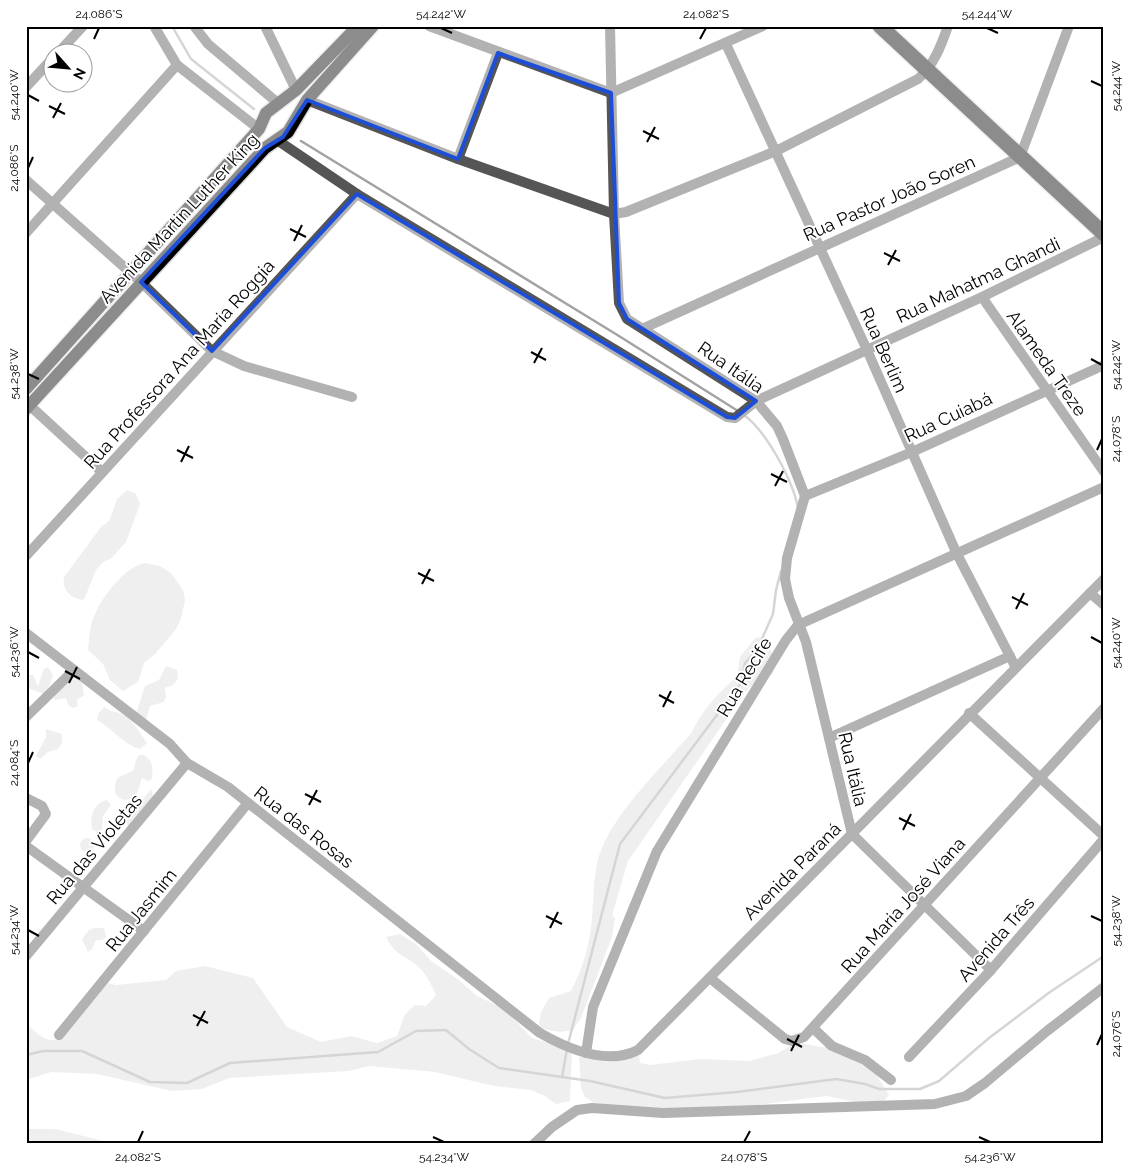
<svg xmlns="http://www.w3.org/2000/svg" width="1130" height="1170" font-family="Raleway,sans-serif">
<rect width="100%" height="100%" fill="#fff"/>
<!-- green -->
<g fill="#dcdcdc">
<path d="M 127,490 L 136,494 L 140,504 L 126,542 L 112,558 L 103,562 L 96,570 L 85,597 L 83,600 C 70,599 62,590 64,577 L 101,527 L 109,521 L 117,499 Z"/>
<path d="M 145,563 L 160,566 L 171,573 L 183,590 L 185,600 L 181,619 L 176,629 L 155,654 L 144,663 L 138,682 L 123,691 L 110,680 L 103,664 L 88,650 C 89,644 89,637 90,631 C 93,607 121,568 145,563 Z"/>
<path d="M 760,637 C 771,646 777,659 773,674 L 755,682 L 746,691 L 628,861 L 612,916 L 615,918 L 612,937 L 581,1018 L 573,1030 L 560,1032 L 543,1029 L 539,1024 L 541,1012 L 549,998 L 571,991 C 583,968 590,943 592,918 C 594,896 593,871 601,850 C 618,808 663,766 692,732 C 700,713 721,689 737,677 L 740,657 L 755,638 Z"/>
<polygon points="166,666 177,670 178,679 173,685 165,688 166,697 164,702 150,706 146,720 136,714 145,686 159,680"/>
<polygon points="48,667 53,675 48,689 44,694 30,689 27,684 29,675 33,675 38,686 44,669"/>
<polygon points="67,672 82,682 84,695 77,700 78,706 73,708 68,705 66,698 56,700 53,698"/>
<path d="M 104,707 C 110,712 116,711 123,715 C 134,721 140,733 147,743 L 140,749 C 126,746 110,727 97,720 L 98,714 Z"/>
<polygon points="46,729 62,734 62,743 58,749 48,752 40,759 36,756 46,737"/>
<path d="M 139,755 L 144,755 C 153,760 154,770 151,780 L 148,781 L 142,778 L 136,796 C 129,802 120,801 115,793 C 114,772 122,778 134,770 L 135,763 Z"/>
<polygon points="151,789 153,795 142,826 127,825 126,821"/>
<path d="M 107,800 L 111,805 L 103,816 L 102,830 L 99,833 L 92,829 C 89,817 94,802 107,800 Z"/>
<circle cx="87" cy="845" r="7"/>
<polygon points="94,928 104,928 106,937 102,940 96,940 92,949 88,952 82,939 89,930"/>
<path d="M 400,934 L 416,944 L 431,961 L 459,980 L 477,996 L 503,1008 L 532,1038 L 572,1050 L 570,1101 L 556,1104 L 545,1096 L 531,1090 L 494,1086 L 435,1072 L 369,1066 L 349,1071 L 229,1078 L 202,1089 L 172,1091 L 97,1074 L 51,1072 L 26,1080 L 26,1023 C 34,1031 46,1044 58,1039 L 108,983 L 116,985 L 166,980 L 176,971 L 205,966 L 253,978 L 287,1027 L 321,1042 L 351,1036 L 377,1043 L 397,1036 L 405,1014 L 415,1005 L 426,1006 L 436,995 C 431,984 425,971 415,964 C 401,953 396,956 386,937 Z"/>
<polygon points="801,1043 821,1047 830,1047 866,1066 876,1074 889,1095 883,1102 855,1102 827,1096 757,1105 654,1109 594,1103 585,1097 581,1088 579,1057 639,1055 640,1063 650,1065 701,1059 750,1061 778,1053 793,1044"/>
<polygon points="26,1129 55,1129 116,1144 26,1144"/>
</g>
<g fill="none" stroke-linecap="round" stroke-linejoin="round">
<!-- stream -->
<g stroke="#a3a3a3" stroke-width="2.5">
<polyline points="172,26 191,59 254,109"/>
<polyline points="301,141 619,336 738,411"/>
<path d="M 744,415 C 767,432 793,481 798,508"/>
<polyline points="568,1044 620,844 741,683 745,663 757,650 773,614 776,590 781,571"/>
<polyline points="26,1055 43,1051 82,1051 150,1082 187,1083 230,1063 378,1052 416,1031 446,1030 469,1049 499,1068 590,1081 665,1098 737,1092 836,1079 865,1084 879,1089 920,1089 939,1081 989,1038 1050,992 1104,956"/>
<polyline points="562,1077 567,1049"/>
</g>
<defs>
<g id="major">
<polyline points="26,389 259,129 266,113 296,90 358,26"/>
<polyline points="26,409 265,148 288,132 307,100 373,26"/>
</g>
<polyline id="highway" points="880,26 1104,234"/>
</defs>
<!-- major casing -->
<use href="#major" stroke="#dbdbdb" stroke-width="15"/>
<!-- highway casing -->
<use href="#highway" stroke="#dbdbdb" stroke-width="18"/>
<!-- minor -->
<g stroke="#555" stroke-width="10">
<polyline points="154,26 177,65 259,129"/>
<polyline points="194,26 208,44 279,104"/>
<polyline points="265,26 296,90"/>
<polyline points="429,26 611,93 763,26"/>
<polyline points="610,26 614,214 619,303 627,319 756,401 777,426 783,439 805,496 787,558 785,579 789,598 806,642 852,834"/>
<polyline points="726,44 867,350 956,552 1015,666"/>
<polyline points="59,52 83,26"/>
<polyline points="26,87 52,59"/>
<path d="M 307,100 L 458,159 L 614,214 L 626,212 L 776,151 L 918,79 C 934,65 941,46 948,26"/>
<polyline points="277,140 357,194 727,417 735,418 756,401 982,297 1104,237"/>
<polyline points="458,159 498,53"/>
<polyline points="26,180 141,282 212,351 244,366 352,397"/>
<polyline points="26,233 177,65"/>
<polyline points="982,297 1104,472"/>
<polyline points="644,328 1020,157 1069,26"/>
<polyline points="26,402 102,472"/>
<polyline points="805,496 912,452 1104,365"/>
<polyline points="26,556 357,194"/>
<polyline points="1090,593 1104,605"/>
<path d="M 26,633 L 170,744 L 187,763 L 228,787 L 540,1033 C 568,1049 607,1066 638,1050 L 1104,579"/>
<polyline points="969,713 1104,836"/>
<polyline points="26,717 74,670"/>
<polyline points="829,738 1010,656"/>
<polyline points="26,798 42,806 46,814 26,841"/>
<polyline points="852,834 991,970"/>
<polyline points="26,846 144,931"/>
<polyline points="26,956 187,763"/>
<polyline points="710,978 785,1039 792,1041 804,1037 1104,708"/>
<polyline points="813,1028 832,1046 865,1060 891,1080"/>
<polyline points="59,1035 247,804"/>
<polyline points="586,1053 593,1007 657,851 786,640 798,625 1104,487"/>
<polyline points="909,1057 991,970 1104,839"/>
<polyline points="534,1144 552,1127 577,1110 592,1108 663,1113 935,1104 966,1096 985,1083 1047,1031 1104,987"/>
</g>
<!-- major -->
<use href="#major" stroke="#000" stroke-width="12"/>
<!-- highway -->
<use href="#highway" stroke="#000" stroke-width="15"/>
</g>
<!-- marked area -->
<path d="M0 0H1130V1170H0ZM 498,53 L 611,93 L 619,303 L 627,319 L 756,401 L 735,418 L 727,417 L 357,194 L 212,351 L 141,282 L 265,148 L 283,137 L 307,100 L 458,159 Z" fill="#fff" fill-opacity=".55" fill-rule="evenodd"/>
<path fill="none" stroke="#1d4ed8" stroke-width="4" stroke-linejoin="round" d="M 498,53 L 611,93 L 619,303 L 627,319 L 756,401 L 735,418 L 727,417 L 357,194 L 212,351 L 141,282 L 265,148 L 283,137 L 307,100 L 458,159 Z"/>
<!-- ticks -->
<path fill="none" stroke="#000" stroke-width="2" d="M 441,28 L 452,33M 987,28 L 998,33M 94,39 L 99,28M 700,39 L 706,28M 1091,81 L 1102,86M 28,95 L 39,101M 49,106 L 65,114M 53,118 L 61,103M 643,131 L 659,139M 647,142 L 655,127M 28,168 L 33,157M 290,229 L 306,237M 294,241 L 302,225M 884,253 L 900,261M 888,265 L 896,250M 531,352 L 546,360M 1091,359 L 1102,365M 534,363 L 542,348M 28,374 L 39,379M 177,450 L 193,458M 1097,450 L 1102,439M 181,462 L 189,446M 771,474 L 787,482M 775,486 L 783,471M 418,573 L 434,581M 422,584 L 430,569M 1012,597 L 1028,605M 1016,609 L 1024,593M 1091,637 L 1102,643M 28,652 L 39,658M 65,671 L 80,679M 69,683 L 77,667M 659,695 L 674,703M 663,707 L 671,691M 28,763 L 33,752M 305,794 L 321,802M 309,805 L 317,790M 899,818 L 915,826M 903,830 L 911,814M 546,916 L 562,924M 1091,916 L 1102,921M 550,928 L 558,912M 28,930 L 39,936M 193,1015 L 208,1023M 197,1026 L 205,1011M 787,1039 L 802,1047M 1097,1045 L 1102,1034M 791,1051 L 799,1035M 433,1137 L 444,1142M 979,1137 L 990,1142M 138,1142 L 143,1131M 744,1142 L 750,1131"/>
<g text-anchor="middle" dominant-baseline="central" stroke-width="4" stroke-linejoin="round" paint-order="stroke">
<!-- street labels -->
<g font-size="18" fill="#000" stroke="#fff">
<text transform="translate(889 198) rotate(-24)">Rua Pastor João Soren</text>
<text transform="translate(179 218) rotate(-47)">Avenida Martin Luther King</text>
<text transform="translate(978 280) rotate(-25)">Rua Mahatma Ghandi</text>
<text transform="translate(884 350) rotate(66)">Rua Berlim</text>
<text transform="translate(1047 363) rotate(55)">Alameda Treze</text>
<text transform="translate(179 364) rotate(-48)">Rua Professora Ana Maria Roggia</text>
<text transform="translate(731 367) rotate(35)">Rua Itália</text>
<text transform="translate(948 417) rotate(-25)">Rua Cuiabá</text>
<text transform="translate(744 677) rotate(-59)">Rua Recife</text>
<text transform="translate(853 769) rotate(77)">Rua Itália</text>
<text transform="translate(304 827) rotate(38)">Rua das Rosas</text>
<text transform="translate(94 849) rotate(-50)">Rua das Violetas</text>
<text transform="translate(792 871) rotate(-45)">Avenida Paraná</text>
<text transform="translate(903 905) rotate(-48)">Rua Maria José Viana</text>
<text transform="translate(141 910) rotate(-51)">Rua Jasmim</text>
<text transform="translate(996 939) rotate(-49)">Avenida Três</text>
</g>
</g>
<!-- border -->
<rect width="1130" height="1170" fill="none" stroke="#ffffff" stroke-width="55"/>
<!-- north arrow -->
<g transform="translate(68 68) rotate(117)"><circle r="24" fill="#ffffff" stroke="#999999"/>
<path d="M0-4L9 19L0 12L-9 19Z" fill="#000000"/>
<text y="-8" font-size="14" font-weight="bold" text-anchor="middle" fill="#000000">N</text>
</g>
<rect x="28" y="28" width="1074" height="1114" fill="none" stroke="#000" stroke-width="2"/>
<g font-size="12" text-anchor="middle" fill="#000">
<text x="99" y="18">24.086°S</text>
<text x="441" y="18">54.242°W</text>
<text x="706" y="18">24.082°S</text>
<text x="987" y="18">54.244°W</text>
<text transform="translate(1116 86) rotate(-90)" y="4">54.244°W</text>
<text transform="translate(14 95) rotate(-90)" y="4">54.240°W</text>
<text transform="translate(14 168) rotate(-90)" y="4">24.086°S</text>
<text transform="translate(1116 365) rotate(-90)" y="4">54.242°W</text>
<text transform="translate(14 374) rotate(-90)" y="4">54.238°W</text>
<text transform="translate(1116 439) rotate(-90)" y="4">24.078°S</text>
<text transform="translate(1116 643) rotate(-90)" y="4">54.240°W</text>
<text transform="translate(14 652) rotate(-90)" y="4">54.236°W</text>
<text transform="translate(14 763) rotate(-90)" y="4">24.084°S</text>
<text transform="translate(1116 921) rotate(-90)" y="4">54.238°W</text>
<text transform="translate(14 930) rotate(-90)" y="4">54.234°W</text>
<text transform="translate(1116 1034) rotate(-90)" y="4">24.076°S</text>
<text x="138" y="1161">24.082°S</text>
<text x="444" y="1161">54.234°W</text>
<text x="744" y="1161">24.078°S</text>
<text x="990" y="1161">54.236°W</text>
</g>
</svg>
